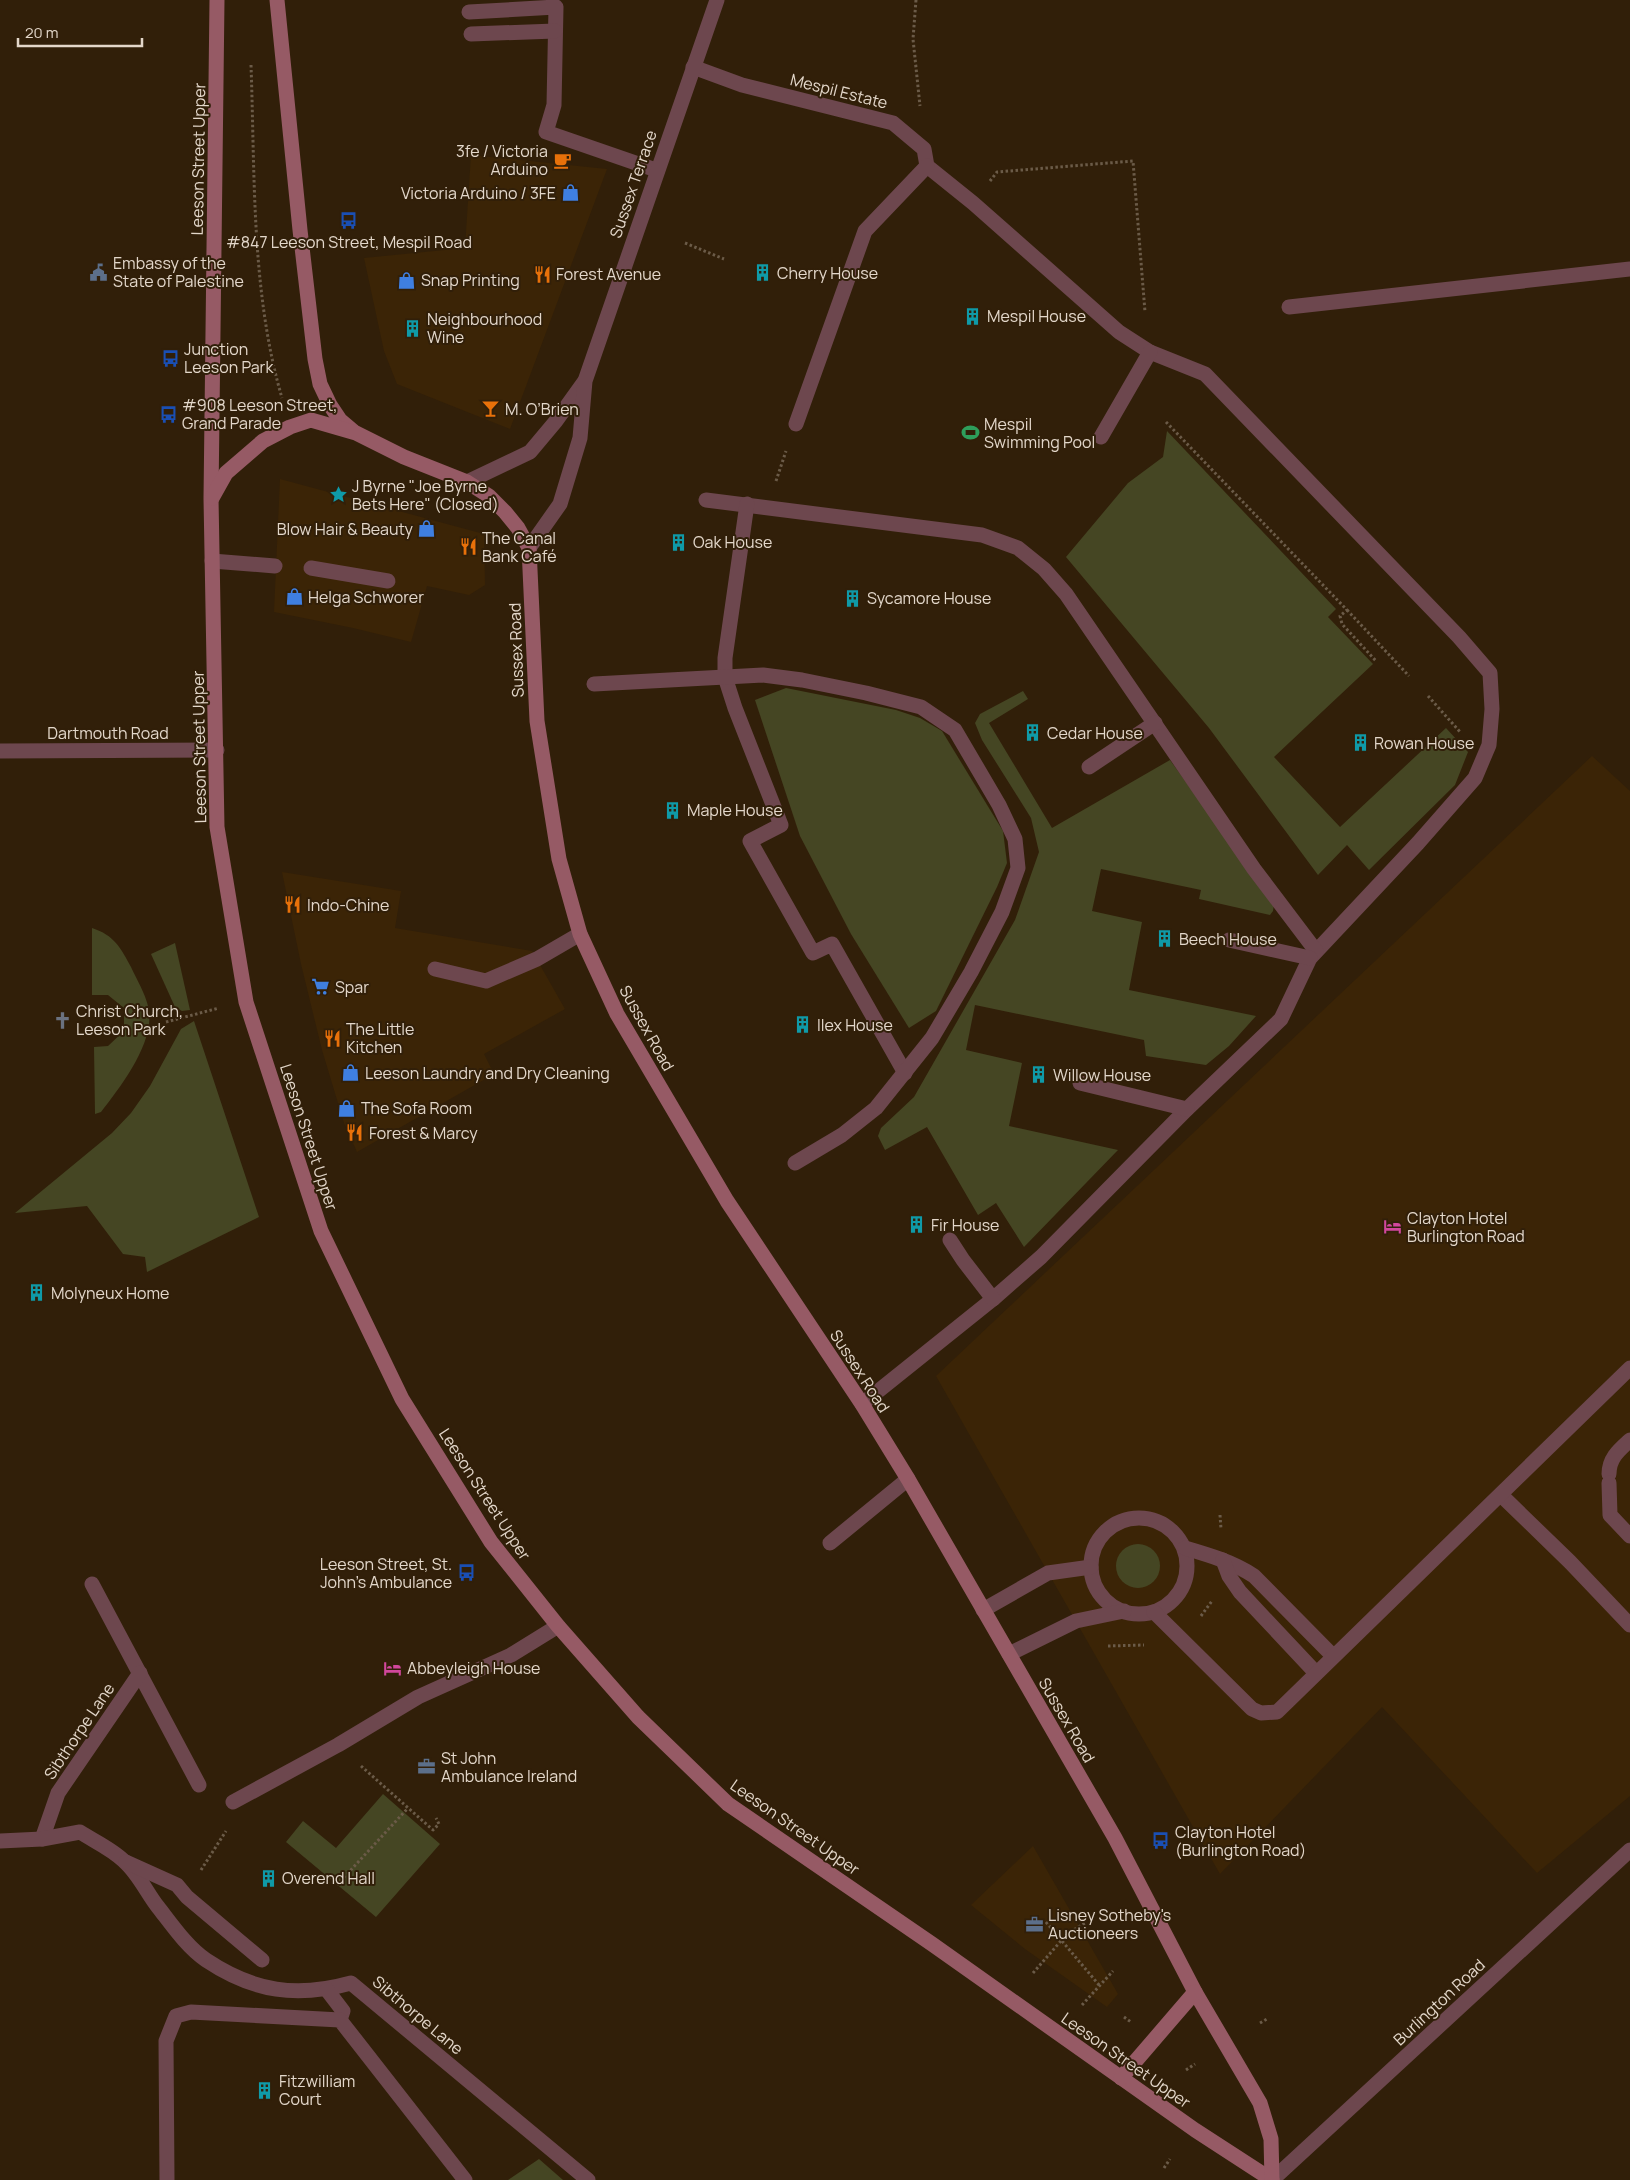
<svg xmlns="http://www.w3.org/2000/svg" width="1630" height="2180" font-family="Manrope,sans-serif">
<rect width="100%" height="100%" fill="#311f09"/>
<!-- built -->
<g fill="#3b2406">
<polygon points="471,155 607,169 510,429 397,384 384,351 364,258 465,248"/>
<polygon points="280,479 484,534 485,585 469,595 427,586 411,642 353,628 274,612"/>
<polygon points="1592,756 1630,791 1630,1796 1537,1873 1382,1707 1220,1874 936,1376"/>
<polygon points="282,872 401,891 395,928 532,951 565,1009 484,1054 494,1074 357,1152 344,1123 322,1050 301,964"/>
<polygon points="1033,1846 1118,1994 1107,2007 1025,1949 971,1905"/>
</g>
<!-- green -->
<g fill="#454623">
<polygon points="1167,431 1336,609 1328,617 1373,664 1274,757 1340,827 1446,728 1468,752 1455,785 1369,870 1347,845 1318,875 1209,728 1066,557 1128,483 1163,457"/>
<polygon points="786,688 896,710 920,718 942,731 1003,831 1007,863 997,887 936,1011 909,1028 851,934 800,836 755,700"/>
<polygon points="1023,691 1028,699 989,723 1052,828 1170,760 1274,904 1273,911 1270,915 1199,899 1201,890 1101,869 1092,911 1142,922 1129,990 1256,1016 1229,1046 1206,1065 1146,1056 1144,1040 975,1005 966,1050 1022,1063 1009,1126 1118,1150 1024,1247 996,1203 978,1215 927,1127 885,1150 878,1136 881,1128 914,1097 1015,920 1039,852 1031,818 982,740 975,723 980,714"/>
<path d="M 92,928 C 114,935 121,948 131,967 C 137,980 145,993 148,1006 C 157,1040 121,1086 101,1112 L 95,1114 L 94,1047 L 108,1046 L 124,1031 L 124,1008 L 108,995 L 92,995 Z"/>
<polygon points="175,943 190,1010 182,1011 175,1007 151,954"/>
<polygon points="194,1021 259,1217 147,1272 145,1257 123,1254 87,1206 15,1213 112,1133 131,1113 150,1086 181,1029"/>
<circle cx="1138" cy="1566" r="22"/>
<polygon points="383,1794 440,1844 376,1917 286,1842 303,1821 336,1848"/>
<polygon points="539,2159 563,2180 508,2180"/>
</g>
<g fill="none" stroke-linecap="round" stroke-linejoin="round">
<!-- path -->
<g stroke="#6b5b48" stroke-width="3" stroke-dasharray="2.5 2.5" stroke-linecap="butt">
<polyline points="916,0 913,39 920,106"/>
<path d="M 251,65 C 255,175 251,292 282,398"/>
<polyline points="990,181 997,172 1133,161 1145,312"/>
<polyline points="685,243 724,259"/>
<polyline points="1166,422 1347,610 1340,616 1342,624 1376,661"/>
<polyline points="776,481 786,451"/>
<polyline points="1347,610 1409,676"/>
<polyline points="1428,696 1461,733"/>
<polyline points="166,1022 219,1008"/>
<polyline points="1220,1515 1221,1529"/>
<polyline points="1201,1616 1212,1601"/>
<polyline points="1108,1646 1144,1645"/>
<polyline points="361,1766 433,1830 439,1824 436,1818"/>
<polyline points="201,1870 226,1831"/>
<polyline points="337,1885 408,1808"/>
<polyline points="1046,1922 1099,1985"/>
<polyline points="1033,1973 1067,1934 1085,1923"/>
<polyline points="1082,2005 1113,1971"/>
<polyline points="1124,2017 1131,2022"/>
<polyline points="1260,2023 1267,2019"/>
<polyline points="1186,2070 1195,2064"/>
<polyline points="1164,2168 1170,2159"/>
</g>
<!-- service -->
<g stroke="#6d474e" stroke-width="15">
<polyline points="469,12 556,7 554,105 546,132 656,170"/>
<polyline points="471,34 555,31"/>
<polyline points="693,67 742,85 893,123 924,149 927,166 973,203 1119,332 1150,352 1205,374 1459,637 1490,673 1492,709 1489,745 1475,778 1418,843 1310,958 1281,1019 1187,1109 1041,1257 993,1299 862,1404"/>
<polyline points="1289,307 1630,269"/>
<polyline points="796,424 865,231 927,166"/>
<polyline points="1101,437 1150,352"/>
<polyline points="706,500 982,535 1018,548 1044,569 1066,594 1254,869 1316,951"/>
<polyline points="747,504 725,658 725,677 735,708 781,825 750,841 813,953 832,944 905,1073"/>
<polyline points="212,561 275,566"/>
<polyline points="311,568 388,581"/>
<polyline points="594,684 763,675 802,680 866,693 921,707 955,730 999,805 1015,839 1018,868 1002,912 971,972 932,1038 876,1108 842,1135 795,1163"/>
<polyline points="1089,767 1155,723"/>
<polyline points="1229,940 1310,958"/>
<polyline points="435,969 486,981 537,959 580,934"/>
<polyline points="1080,1083 1187,1109"/>
<polyline points="950,1240 963,1260 993,1299"/>
<path d="M 1609,1474 C 1609,1458 1619,1450 1630,1440"/>
<polyline points="1609,1483 1610,1515 1630,1536"/>
<polyline points="1501,1495 1570,1562 1630,1625"/>
<circle cx="1139" cy="1566" r="48"/>
<polyline points="830,1543 908,1479"/>
<path d="M 1185,1548 C 1209,1555 1233,1562 1254,1576 L 1333,1656"/>
<polyline points="1223,1560 1229,1576 1240,1592 1316,1673"/>
<polyline points="92,1584 199,1785"/>
<polyline points="983,1610 1048,1573 1091,1567"/>
<polyline points="1154,1612 1252,1709 1261,1713 1277,1712 1630,1368"/>
<polyline points="1009,1654 1076,1621 1124,1611"/>
<polyline points="233,1802 338,1745 418,1697 511,1655 558,1626"/>
<polyline points="42,1839 58,1793 140,1673"/>
<path d="M 0,1841 L 42,1839 L 80,1832 C 94,1841 112,1849 124,1861 C 138,1873 147,1893 158,1907 C 172,1925 187,1947 206,1960 C 254,1992 297,1998 351,1983 L 588,2180"/>
<polyline points="126,1862 177,1885 187,1897 262,1960"/>
<polyline points="327,1990 343,2011 340,2020"/>
<polyline points="167,2180 166,2041 176,2016 191,2012 340,2020 465,2180"/>
</g>
<!-- minor -->
<polyline stroke="#6d474e" stroke-width="15" points="1272,2180 1630,1850"/>
<!-- tertiary -->
<g stroke="#6d474e" stroke-width="15">
<polyline points="467,482 530,452 556,421 584,382"/>
<polyline points="529,548 560,504 580,438 585,381 717,0"/>
<polyline points="0,751 217,750"/>
</g>
<!-- secondary -->
<g stroke="#965a65" stroke-width="15">
<polyline points="217,0 211,498 217,827 246,1002 321,1231 402,1399 491,1542 558,1626 638,1717 728,1804 932,1944 1195,2130 1272,2180"/>
<polyline points="277,0 300,230 315,359 320,384 330,405 340,420 353,431"/>
<polyline points="212,498 226,473 263,441 290,427 311,420 356,433 404,457 467,482 489,496 505,512 518,528 529,548 537,721 559,859 580,934 617,1014 727,1201 862,1404 908,1479 1115,1838 1195,1992 1260,2103 1271,2139 1272,2180"/>
<polyline points="1121,2078 1195,1992"/>
</g>
</g>
<!-- icons -->
<defs>
<symbol id="cafe-bare" viewBox="-9 -9 18 18"><path d="M-5.5-4.5H6V0H3Q3 3.5 0 3.5H-2.5Q-5.5 3.5-5.5 0ZM3-3.2v2h1.7v-2ZM-6 4.5H4V6H-6Z" fill="#e8710a" stroke="#311f09" stroke-width="2.5" paint-order="stroke"/></symbol>
<symbol id="shop-bare" viewBox="-9 -9 18 18"><path d="M-5-2.5h2.3a2.7 3.5 0 0 1 5.4 0H5L5.5 6h-11ZM-1.5-2.5h3a1.5 2.3 0 0 0-3 0Z" fill="#3f7fe0" stroke="#311f09" stroke-width="2.5" paint-order="stroke"/></symbol>
<symbol id="bus-bare" viewBox="-9 -9 18 18"><path d="M-5-6H5V4H4V6H2V4H-2V6H-4V4H-5ZM-3.5-4V0h7V-4ZM-3.5 1.2v1.5H-2V1.2ZM2 1.2v1.5H3.5V1.2Z" fill="#1a4fb4" stroke="#311f09" stroke-width="2.5" paint-order="stroke"/></symbol>
<symbol id="civic-bare" viewBox="-9 -9 18 18"><path d="M-.6-6.5H3V-4.5H.6V-3L4-1V1h2V6H-6V1h2V-1L-.6-3ZM-1.2 2.5V6h2.4V2.5Z" fill="#5c6f8a" stroke="#311f09" stroke-width="2.5" paint-order="stroke"/></symbol>
<symbol id="building-bare" viewBox="-9 -9 18 18"><path d="M-4-6H4V6H1V3H-1V6H-4ZM-2.5-4.3h1.7v1.8h-1.7ZM.8-4.3h1.7v1.8H.8ZM-2.5-1h1.7V.8h-1.7ZM.8-1h1.7V.8H.8Z" fill="#0f9aa8" stroke="#311f09" stroke-width="2.5" paint-order="stroke"/></symbol>
<symbol id="restaurant-bare" viewBox="-9 -9 18 18"><path d="M-5-6h1v4h1v-4h1v4h1v-4h1v5L-1.5 .5V6h-2V.5L-5-1ZM5-6V6H3V1.5H1.5Q1.5-4 5-6Z" fill="#e8710a" stroke="#311f09" stroke-width="2.5" paint-order="stroke"/></symbol>
<symbol id="bar-bare" viewBox="-9 -9 18 18"><path d="M-6-5H6L.8 .8V4.5H3.5V6h-7V4.5H-.8V.8Z" fill="#e8710a" stroke="#311f09" stroke-width="2.5" paint-order="stroke"/></symbol>
<symbol id="stadium-bare" viewBox="-9 -9 18 18"><path d="M0-5a6.5 5 0 1 0 0 10a6.5 5 0 1 0 0-10ZM-3.5-1.8h7v3.6h-7Z" fill="#2e9e5b" stroke="#311f09" stroke-width="2.5" paint-order="stroke"/></symbol>
<symbol id="sight-bare" viewBox="-9 -9 18 18"><path d="M0-6L1.8-2.2L6-1.7L2.9 1.2L3.7 5.4L0 3.3L-3.7 5.4L-2.9 1.2L-6-1.7L-1.8-2.2Z" fill="#0f9aa8" stroke="#311f09" stroke-width="2.5" paint-order="stroke"/></symbol>
<symbol id="supermarket-bare" viewBox="-9 -9 18 18"><path d="M-6-5.5h2.5l.6 2H6L4.5 2H-2.5L-4.4-4H-6ZM-1.5 3.2a1.3 1.3 0 1 0 .1 0ZM3 3.2a1.3 1.3 0 1 0 .1 0Z" fill="#3f7fe0" stroke="#311f09" stroke-width="2.5" paint-order="stroke"/></symbol>
<symbol id="church-bare" viewBox="-9 -9 18 18"><path d="M-1.2-6h2.4v3.5h3.3v2.4h-3.3V6h-2.4V-.1h-3.3v-2.4h3.3Z" fill="#6b7280" stroke="#311f09" stroke-width="2.5" paint-order="stroke"/></symbol>
<symbol id="hotel-bare" viewBox="-9 -9 18 18"><path d="M-6-4.5h1.5V1H6V5H4.5V3h-9V5H-6ZM-4 0a1.8 1.8 0 1 1 3.6 0ZM.5 0V-2.5h3Q6-2.5 6 0Z" fill="#d1479c" stroke="#311f09" stroke-width="2.5" paint-order="stroke"/></symbol>
<symbol id="office-bare" viewBox="-9 -9 18 18"><path d="M-6-3h4V-5.5h4V-3h4V5H-6ZM-1-4.5V-3h2v-1.5ZM-6 0V1H6V0Z" fill="#5c6f8a" stroke="#311f09" stroke-width="2.5" paint-order="stroke"/></symbol>
</defs>
<g fill-rule="evenodd">
<use href="#cafe-bare" x="550" y="148" width="25" height="25"/>
<use href="#shop-bare" x="558" y="180" width="25" height="25"/>
<use href="#bus-bare" x="336" y="208" width="25" height="25"/>
<use href="#civic-bare" x="86" y="260" width="25" height="25"/>
<use href="#building-bare" x="750" y="260" width="25" height="25"/>
<use href="#restaurant-bare" x="530" y="262" width="25" height="25"/>
<use href="#shop-bare" x="394" y="268" width="25" height="25"/>
<use href="#building-bare" x="960" y="304" width="25" height="25"/>
<use href="#building-bare" x="400" y="316" width="25" height="25"/>
<use href="#bus-bare" x="158" y="346" width="25" height="25"/>
<use href="#bar-bare" x="478" y="396" width="25" height="25"/>
<use href="#bus-bare" x="156" y="402" width="25" height="25"/>
<use href="#stadium-bare" x="958" y="420" width="25" height="25"/>
<use href="#sight-bare" x="326" y="482" width="25" height="25"/>
<use href="#shop-bare" x="414" y="516" width="25" height="25"/>
<use href="#building-bare" x="666" y="530" width="25" height="25"/>
<use href="#restaurant-bare" x="456" y="534" width="25" height="25"/>
<use href="#shop-bare" x="282" y="584" width="25" height="25"/>
<use href="#building-bare" x="840" y="586" width="25" height="25"/>
<use href="#building-bare" x="1020" y="720" width="25" height="25"/>
<use href="#building-bare" x="1348" y="730" width="25" height="25"/>
<use href="#building-bare" x="660" y="798" width="25" height="25"/>
<use href="#restaurant-bare" x="280" y="892" width="25" height="25"/>
<use href="#building-bare" x="1152" y="926" width="25" height="25"/>
<use href="#supermarket-bare" x="308" y="974" width="25" height="25"/>
<use href="#church-bare" x="50" y="1008" width="25" height="25"/>
<use href="#building-bare" x="790" y="1012" width="25" height="25"/>
<use href="#restaurant-bare" x="320" y="1026" width="25" height="25"/>
<use href="#shop-bare" x="338" y="1060" width="25" height="25"/>
<use href="#building-bare" x="1026" y="1062" width="25" height="25"/>
<use href="#shop-bare" x="334" y="1096" width="25" height="25"/>
<use href="#restaurant-bare" x="342" y="1120" width="25" height="25"/>
<use href="#building-bare" x="904" y="1212" width="25" height="25"/>
<use href="#hotel-bare" x="1380" y="1214" width="25" height="25"/>
<use href="#building-bare" x="24" y="1280" width="25" height="25"/>
<use href="#bus-bare" x="454" y="1560" width="25" height="25"/>
<use href="#hotel-bare" x="380" y="1656" width="25" height="25"/>
<use href="#office-bare" x="414" y="1754" width="25" height="25"/>
<use href="#bus-bare" x="1148" y="1828" width="25" height="25"/>
<use href="#building-bare" x="256" y="1866" width="25" height="25"/>
<use href="#office-bare" x="1022" y="1912" width="25" height="25"/>
<use href="#building-bare" x="252" y="2078" width="25" height="25"/>
</g>
<g text-anchor="middle" dominant-baseline="central" stroke-width="4" stroke-linejoin="round" paint-order="stroke">
<!-- street labels -->
<g font-size="16" fill="#e3d7ca" stroke="#311f09">
<text transform="translate(839 91) rotate(14)">Mespil Estate</text>
<text transform="translate(198 159) rotate(-89)">Leeson Street Upper</text>
<text transform="translate(633 184) rotate(-71)">Sussex Terrace</text>
<text transform="translate(516 650) rotate(-92)">Sussex Road</text>
<text x="108" y="733">Dartmouth Road</text>
<text transform="translate(199 747) rotate(-91)">Leeson Street Upper</text>
<text transform="translate(647 1028) rotate(61)">Sussex Road</text>
<text transform="translate(309 1137) rotate(72)">Leeson Street Upper</text>
<text transform="translate(860 1371) rotate(57)">Sussex Road</text>
<text transform="translate(485 1494) rotate(57)">Leeson Street Upper</text>
<text transform="translate(1067 1720) rotate(60)">Sussex Road</text>
<text transform="translate(79 1731) rotate(-56)">Sibthorpe Lane</text>
<text transform="translate(795 1827) rotate(35)">Leeson Street Upper</text>
<text transform="translate(1439 2002) rotate(-43)">Burlington Road</text>
<text transform="translate(418 2015) rotate(40)">Sibthorpe Lane</text>
<text transform="translate(1126 2060) rotate(35)">Leeson Street Upper</text>
</g>
<!-- poi labels -->
<g font-size="16" fill="#e3d7ca" stroke="#311f09" text-anchor="start">
<text x="548" y="151" text-anchor="end">3fe / Victoria<tspan x="548" dy="18">Arduino</tspan></text>
<text x="556" y="193" text-anchor="end">Victoria Arduino / 3FE</text>
<text x="349" y="242" text-anchor="middle">#847 Leeson Street, Mespil Road</text>
<text x="113" y="263">Embassy of the<tspan x="113" dy="18">State of Palestine</tspan></text>
<text x="777" y="273">Cherry House</text>
<text x="556" y="274">Forest Avenue</text>
<text x="421" y="280">Snap Printing</text>
<text x="987" y="316">Mespil House</text>
<text x="427" y="319">Neighbourhood<tspan x="427" dy="18">Wine</tspan></text>
<text x="184" y="349">Junction<tspan x="184" dy="18">Leeson Park</tspan></text>
<text x="182" y="405">#908 Leeson Street,<tspan x="182" dy="18">Grand Parade</tspan></text>
<text x="505" y="409">M. O’Brien</text>
<text x="984" y="424">Mespil<tspan x="984" dy="18">Swimming Pool</tspan></text>
<text x="352" y="486">J Byrne "Joe Byrne<tspan x="352" dy="18">Bets Here" (Closed)</tspan></text>
<text x="413" y="529" text-anchor="end">Blow Hair &amp; Beauty</text>
<text x="482" y="538">The Canal<tspan x="482" dy="18">Bank Café</tspan></text>
<text x="693" y="542">Oak House</text>
<text x="308" y="597">Helga Schworer</text>
<text x="867" y="598">Sycamore House</text>
<text x="1047" y="733">Cedar House</text>
<text x="1374" y="743">Rowan House</text>
<text x="687" y="810">Maple House</text>
<text x="307" y="905">Indo-Chine</text>
<text x="1179" y="939">Beech House</text>
<text x="335" y="987">Spar</text>
<text x="76" y="1011">Christ Church,<tspan x="76" dy="18">Leeson Park</tspan></text>
<text x="817" y="1025">Ilex House</text>
<text x="346" y="1029">The Little<tspan x="346" dy="18">Kitchen</tspan></text>
<text x="365" y="1073">Leeson Laundry and Dry Cleaning</text>
<text x="1053" y="1075">Willow House</text>
<text x="361" y="1108">The Sofa Room</text>
<text x="369" y="1133">Forest &amp; Marcy</text>
<text x="1407" y="1218">Clayton Hotel<tspan x="1407" dy="18">Burlington Road</tspan></text>
<text x="931" y="1225">Fir House</text>
<text x="51" y="1293">Molyneux Home</text>
<text x="452" y="1564" text-anchor="end">Leeson Street, St.<tspan x="452" dy="18">John's Ambulance</tspan></text>
<text x="407" y="1668">Abbeyleigh House</text>
<text x="441" y="1758">St John<tspan x="441" dy="18">Ambulance Ireland</tspan></text>
<text x="1175" y="1832">Clayton Hotel<tspan x="1175" dy="18">(Burlington Road)</tspan></text>
<text x="282" y="1878">Overend Hall</text>
<text x="1048" y="1915">Lisney Sotheby's<tspan x="1048" dy="18">Auctioneers</tspan></text>
<text x="279" y="2081">Fitzwilliam<tspan x="279" dy="18">Court</tspan></text>
</g>
</g>
<!-- scale -->
<path d="M18 38v8h124v-8" fill="none" stroke="#e3d7ca" stroke-width="2.5"/>
<text x="25" y="38" font-size="15" fill="#e3d7ca" stroke="#311f09" stroke-width="4" paint-order="stroke">20 m</text>
</svg>
